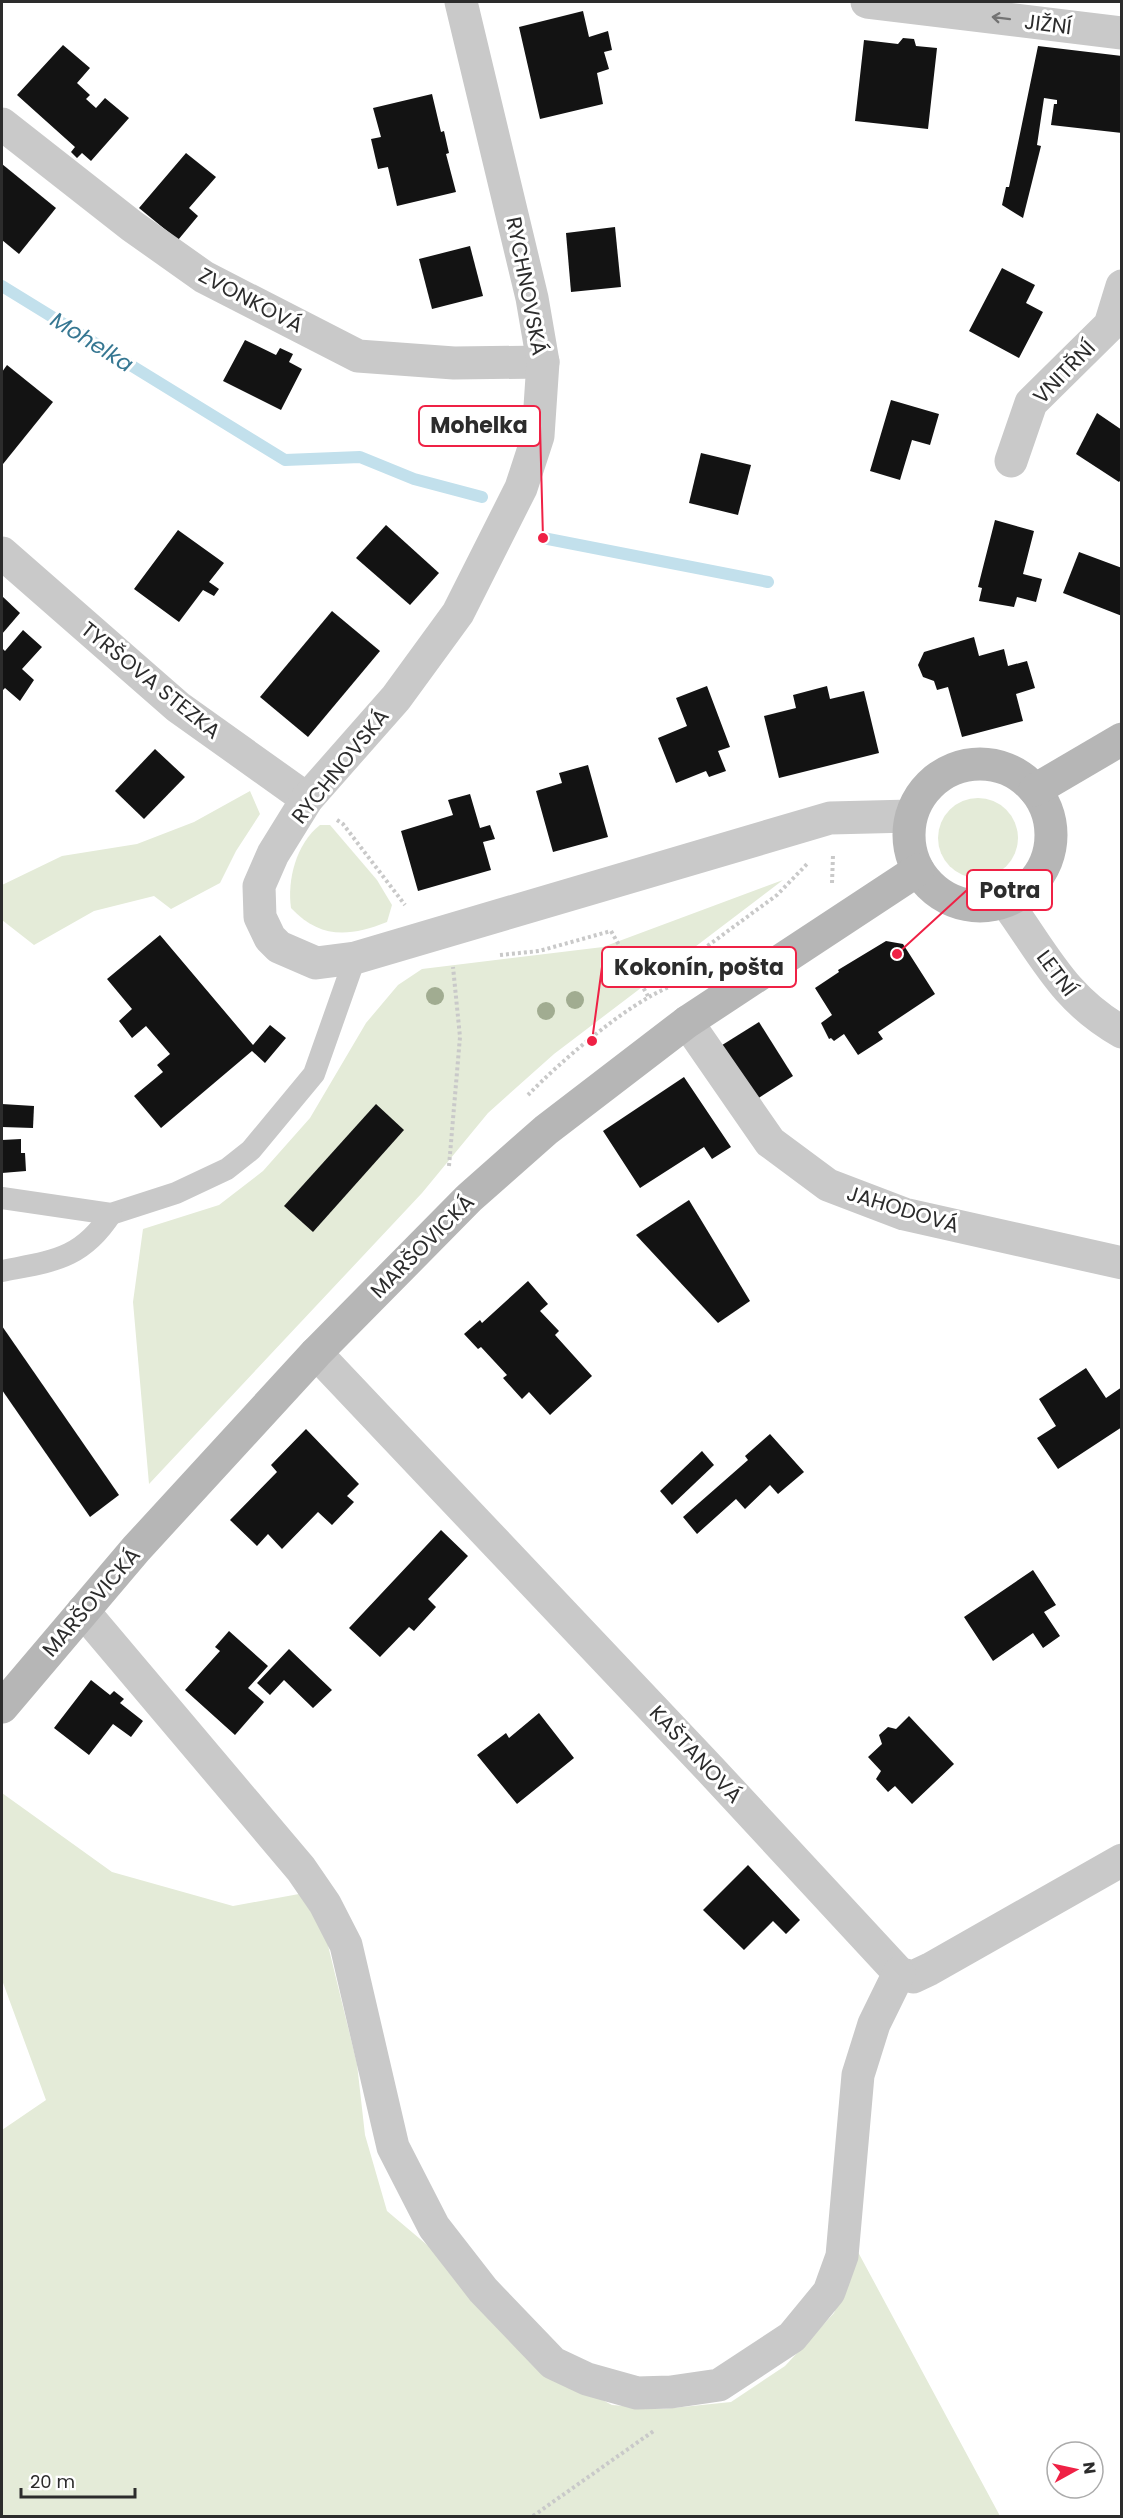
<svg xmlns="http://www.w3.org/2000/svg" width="1123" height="2518" font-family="Poppins,sans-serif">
<rect width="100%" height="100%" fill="#fff"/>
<!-- green -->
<g fill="#e4ebd8">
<polygon points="250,791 260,814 236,851 220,883 171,909 154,896 94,911 34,945 2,920 2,885 62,856 137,844 194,822"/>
<circle cx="978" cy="838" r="40"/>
<path d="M 320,825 L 330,825 L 377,880 L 392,905 L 387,922 C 349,937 320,939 291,908 C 287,880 296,844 320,825 Z"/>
<polygon points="783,880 554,1054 488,1113 422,1193 149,1484 133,1302 143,1229 219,1205 263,1171 310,1118 366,1023 398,985 422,969 603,947"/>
<polygon points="2,1793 112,1872 233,1906 299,1894 325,1933 357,2064 365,2135 387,2211 439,2255 541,2368 612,2405 663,2409 731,2402 785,2366 834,2313 858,2252 1000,2516 2,2516 2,2130 46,2100 2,1980"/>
</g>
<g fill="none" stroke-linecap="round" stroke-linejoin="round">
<!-- stream -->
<g stroke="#c2e0ec" stroke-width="12">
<polyline points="2,286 285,460 360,457 414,479 482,497"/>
<polyline points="543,538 768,582"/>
</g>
</g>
<!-- building -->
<g fill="#131313">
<polygon points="583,11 589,37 608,31 612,50 604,52 609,69 597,73 603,104 540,119 519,27"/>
<polygon points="903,38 914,39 916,46 937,48 928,129 855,121 864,40 898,44"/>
<polygon points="63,45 90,68 77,83 90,95 86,99 96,108 105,98 129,118 91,161 82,153 77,158 71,152 75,147 17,95"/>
<polygon points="1038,46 1122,56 1122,133 1051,125 1054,104 1057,104 1057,100 1044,98 1037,145 1041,146 1023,218 1002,205 1006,187 1009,187"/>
<polygon points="432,94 441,132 444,131 449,153 446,154 456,192 397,206 388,167 378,169 371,139 381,137 373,108"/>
<polygon points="186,153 216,177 189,208 198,216 178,240 139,208"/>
<polygon points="2,164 56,208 19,254 2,240"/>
<polygon points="615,227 621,287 571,292 566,233"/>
<polygon points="470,246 483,296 432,309 419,259"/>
<polygon points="1002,268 1035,285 1026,303 1043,312 1019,358 969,331"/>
<polygon points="245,340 276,355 280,348 293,354 289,362 302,369 281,410 223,381"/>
<polygon points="7,365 53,402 3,464 2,372"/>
<polygon points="891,400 939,414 930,445 912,440 900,480 870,471"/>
<polygon points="1097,413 1122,430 1122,478 1119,482 1076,454"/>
<polygon points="701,453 751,465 738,515 689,503"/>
<polygon points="995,520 1034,531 1023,574 1042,579 1036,602 1017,597 1014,607 979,601 982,588 978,587"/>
<polygon points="386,525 439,573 410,605 356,558"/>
<polygon points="178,530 224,563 209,582 219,589 214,596 203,590 179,622 134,589"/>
<polygon points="1079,552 1122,568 1122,616 1063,593"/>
<polygon points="2,596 20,613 2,634"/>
<polygon points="332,611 380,651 308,737 260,697"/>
<polygon points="23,630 42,647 22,669 34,680 20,701 5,688 2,691 2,648 5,651"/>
<polygon points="974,637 979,656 1004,649 1008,666 1027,661 1035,688 1016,694 1023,721 962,737 948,687 937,690 934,681 923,677 918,665 924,652"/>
<polygon points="707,686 730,747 718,751 726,771 709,777 706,771 676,783 658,738 687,726 676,698"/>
<polygon points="827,686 830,699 864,691 879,753 779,778 764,716 796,708 793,695"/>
<polygon points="155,749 185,777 144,819 115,791"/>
<polygon points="588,765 608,837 553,852 536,791 562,783 559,773"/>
<polygon points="470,794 480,828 490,825 495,839 483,842 491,870 418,891 401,831 453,815 448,800"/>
<polygon points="160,935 253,1045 270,1025 286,1038 265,1063 252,1051 161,1128 134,1096 163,1072 157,1065 170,1054 146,1026 132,1038 119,1021 132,1009 107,979"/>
<polygon points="886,941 903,944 935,994 878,1032 883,1039 858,1055 844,1034 834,1041 831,1038 829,1039 821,1023 832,1015 815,988 839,972 838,970"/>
<polygon points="759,1022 793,1076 754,1101 719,1047"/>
<polygon points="684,1077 731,1147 712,1159 704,1147 640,1188 603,1131"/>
<polygon points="2,1104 34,1106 33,1128 2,1127"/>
<polygon points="376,1104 404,1130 313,1232 284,1206"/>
<polygon points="21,1139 21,1153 25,1153 26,1171 2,1173 2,1140"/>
<polygon points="689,1200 750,1301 718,1323 636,1235"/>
<polygon points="528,1281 548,1304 540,1311 559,1331 555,1335 592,1376 550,1415 529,1392 522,1399 503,1378 507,1375 481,1347 478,1349 464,1334 480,1320 482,1323"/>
<polygon points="2,1326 119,1495 90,1517 2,1390"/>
<polygon points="1086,1368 1106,1398 1122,1387 1122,1427 1058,1469 1037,1438 1056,1426 1039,1399"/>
<polygon points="306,1429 359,1484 347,1496 354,1502 332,1525 318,1512 282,1549 268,1534 257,1546 230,1520 277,1472 271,1465"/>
<polygon points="770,1434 804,1472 778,1494 770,1485 745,1509 736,1499 697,1534 683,1517 748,1460 745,1456"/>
<polygon points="702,1451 714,1465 672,1505 660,1491"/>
<polygon points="441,1530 468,1556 428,1599 436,1607 414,1631 409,1627 380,1657 349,1628"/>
<polygon points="1033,1570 1056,1605 1044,1612 1060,1636 1043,1648 1033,1633 993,1661 964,1617"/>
<polygon points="229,1631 268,1666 248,1688 264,1702 235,1735 185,1690 220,1651 215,1647"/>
<polygon points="289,1649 332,1690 313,1708 284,1680 270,1695 257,1683"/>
<polygon points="91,1680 110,1695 114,1691 124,1699 120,1703 143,1721 131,1737 113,1724 89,1755 54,1728"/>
<polygon points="539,1713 574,1758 517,1804 477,1755 506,1733 509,1738"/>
<polygon points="909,1716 954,1764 912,1804 895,1786 888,1792 876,1779 881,1771 868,1757 882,1744 879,1735 888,1727 896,1729"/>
<polygon points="748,1865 800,1920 786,1934 773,1921 744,1950 703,1910"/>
</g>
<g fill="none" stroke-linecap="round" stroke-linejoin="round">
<!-- path -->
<g stroke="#c9c9c9" stroke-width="4" stroke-dasharray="3 3" stroke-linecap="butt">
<polyline points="337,820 343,824 405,905"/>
<polyline points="832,883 833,855"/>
<polyline points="500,955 539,951 611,931 648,996"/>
<polyline points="695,973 691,958 777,895 808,863"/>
<path d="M 528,1095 C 562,1060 626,1005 669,987"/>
<polyline points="449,1166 460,1037 453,967"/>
<polyline points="533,2516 655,2430"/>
</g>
<!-- service -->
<g stroke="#c9c9c9" stroke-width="22">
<polyline points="2,1198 111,1214 176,1193 227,1169 251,1150 314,1074 355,958"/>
<path d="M 2,1271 C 52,1261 81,1260 111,1214"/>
</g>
<!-- minor -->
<g stroke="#c9c9c9" stroke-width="33">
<polyline points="867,2 1122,33"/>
<polyline points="2,124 132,226 204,277 358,356 454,363 543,362"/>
<polyline points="1011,461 1031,403 1110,325 1122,286"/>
<polyline points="2,553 178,707 307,799"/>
<polyline points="687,1022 770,1142 828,1185 904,1214 1122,1263"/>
<polyline points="316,1353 709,1768 899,1973 913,1977 930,1969 1122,1860"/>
<polyline points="83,1611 301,1869 325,1904 346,1945 393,2147 434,2227 483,2290 553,2363 587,2379 637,2393 671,2392 719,2385 792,2337 829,2292 842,2256 858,2075 874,2024 899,1973"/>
</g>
<!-- tertiary -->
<g stroke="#c9c9c9" stroke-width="33">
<polyline points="461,2 532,298 543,362 538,436 521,488 458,613 396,698 307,799 273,854 259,886 260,917 270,938 279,947 316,963 355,958 830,818 911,816"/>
<path d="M 1006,902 C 1044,954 1063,999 1122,1032"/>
</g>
<!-- secondary -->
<g stroke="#b6b6b6" stroke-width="33">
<circle cx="980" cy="835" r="71"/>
<polyline points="1035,790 1122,739"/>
<polyline points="2,1707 136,1549 316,1353 469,1198 546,1130 687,1022 918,870"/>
</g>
</g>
<!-- trees -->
<g fill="#a1ac91">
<circle cx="435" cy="996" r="9"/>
<circle cx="575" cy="1000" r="9"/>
<circle cx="546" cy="1011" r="9"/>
</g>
<!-- one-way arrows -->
<defs><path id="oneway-shaft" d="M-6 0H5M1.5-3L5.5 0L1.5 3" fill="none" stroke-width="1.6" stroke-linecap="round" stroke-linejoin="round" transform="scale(1.5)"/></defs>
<use stroke="#737373" href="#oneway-shaft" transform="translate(1001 18) rotate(-173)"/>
<g text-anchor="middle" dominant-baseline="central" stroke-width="6" stroke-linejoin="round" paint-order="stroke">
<!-- street labels -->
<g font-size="21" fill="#2c2c2c" stroke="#fff">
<text transform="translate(1048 24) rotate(7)">JIŽNÍ</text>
<text transform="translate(527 286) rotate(79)">RYCHNOVSKÁ</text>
<text transform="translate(251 300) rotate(28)">ZVONKOVÁ</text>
<text transform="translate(1064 372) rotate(-46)">VNITŘNÍ</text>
<text transform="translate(151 680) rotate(39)">TYRŠOVA STEZKA</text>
<text transform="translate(340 766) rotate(-51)">RYCHNOVSKÁ</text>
<text transform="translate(1057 973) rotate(53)">LETNÍ</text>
<text transform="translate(903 1209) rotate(17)">JAHODOVÁ</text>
<text transform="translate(422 1246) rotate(-45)">MARŠOVICKÁ</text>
<text transform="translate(91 1602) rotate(-49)">MARŠOVICKÁ</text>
<text transform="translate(696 1754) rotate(47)">KAŠTANOVÁ</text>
</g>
<!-- water labels -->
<g font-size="22" font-style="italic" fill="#367792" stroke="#fff">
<text transform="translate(92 342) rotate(32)">Mohelka</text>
</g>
</g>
<!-- callouts -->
<path fill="none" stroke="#ef2145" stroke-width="2" d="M543 538L540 426M897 954L967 890M592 1041L602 967"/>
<g fill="#ef2145" stroke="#fff" stroke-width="2">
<circle cx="543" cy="538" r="6"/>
<circle cx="897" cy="954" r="6"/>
<circle cx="592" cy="1041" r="6"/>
</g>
<g fill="#fff" stroke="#ef2145" stroke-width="2">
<rect x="419" y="406" width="121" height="40" rx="6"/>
<rect x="967" y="870" width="85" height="40" rx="6"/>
<rect x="602" y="947" width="194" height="40" rx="6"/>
</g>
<g font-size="22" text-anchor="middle" font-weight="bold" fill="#2c2c2c">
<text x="479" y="433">Mohelka</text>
<text x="1010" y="898">Potra</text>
<text x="699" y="975">Kokonín, pošta</text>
</g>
<!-- border -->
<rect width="1123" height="2518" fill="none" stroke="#2c2c2c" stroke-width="6"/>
<!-- north arrow -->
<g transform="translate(1075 2470) rotate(82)"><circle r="28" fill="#ffffff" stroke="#ababab" stroke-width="1.5"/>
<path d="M0-4.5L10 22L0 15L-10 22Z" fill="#ef2145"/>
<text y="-9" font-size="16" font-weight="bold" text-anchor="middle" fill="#2c2c2c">N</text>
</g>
<!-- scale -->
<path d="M21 2488v9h114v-9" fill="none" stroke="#2c2c2c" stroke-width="3"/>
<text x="30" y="2488" font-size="18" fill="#2c2c2c" stroke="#ffffff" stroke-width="4.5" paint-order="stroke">20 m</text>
</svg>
